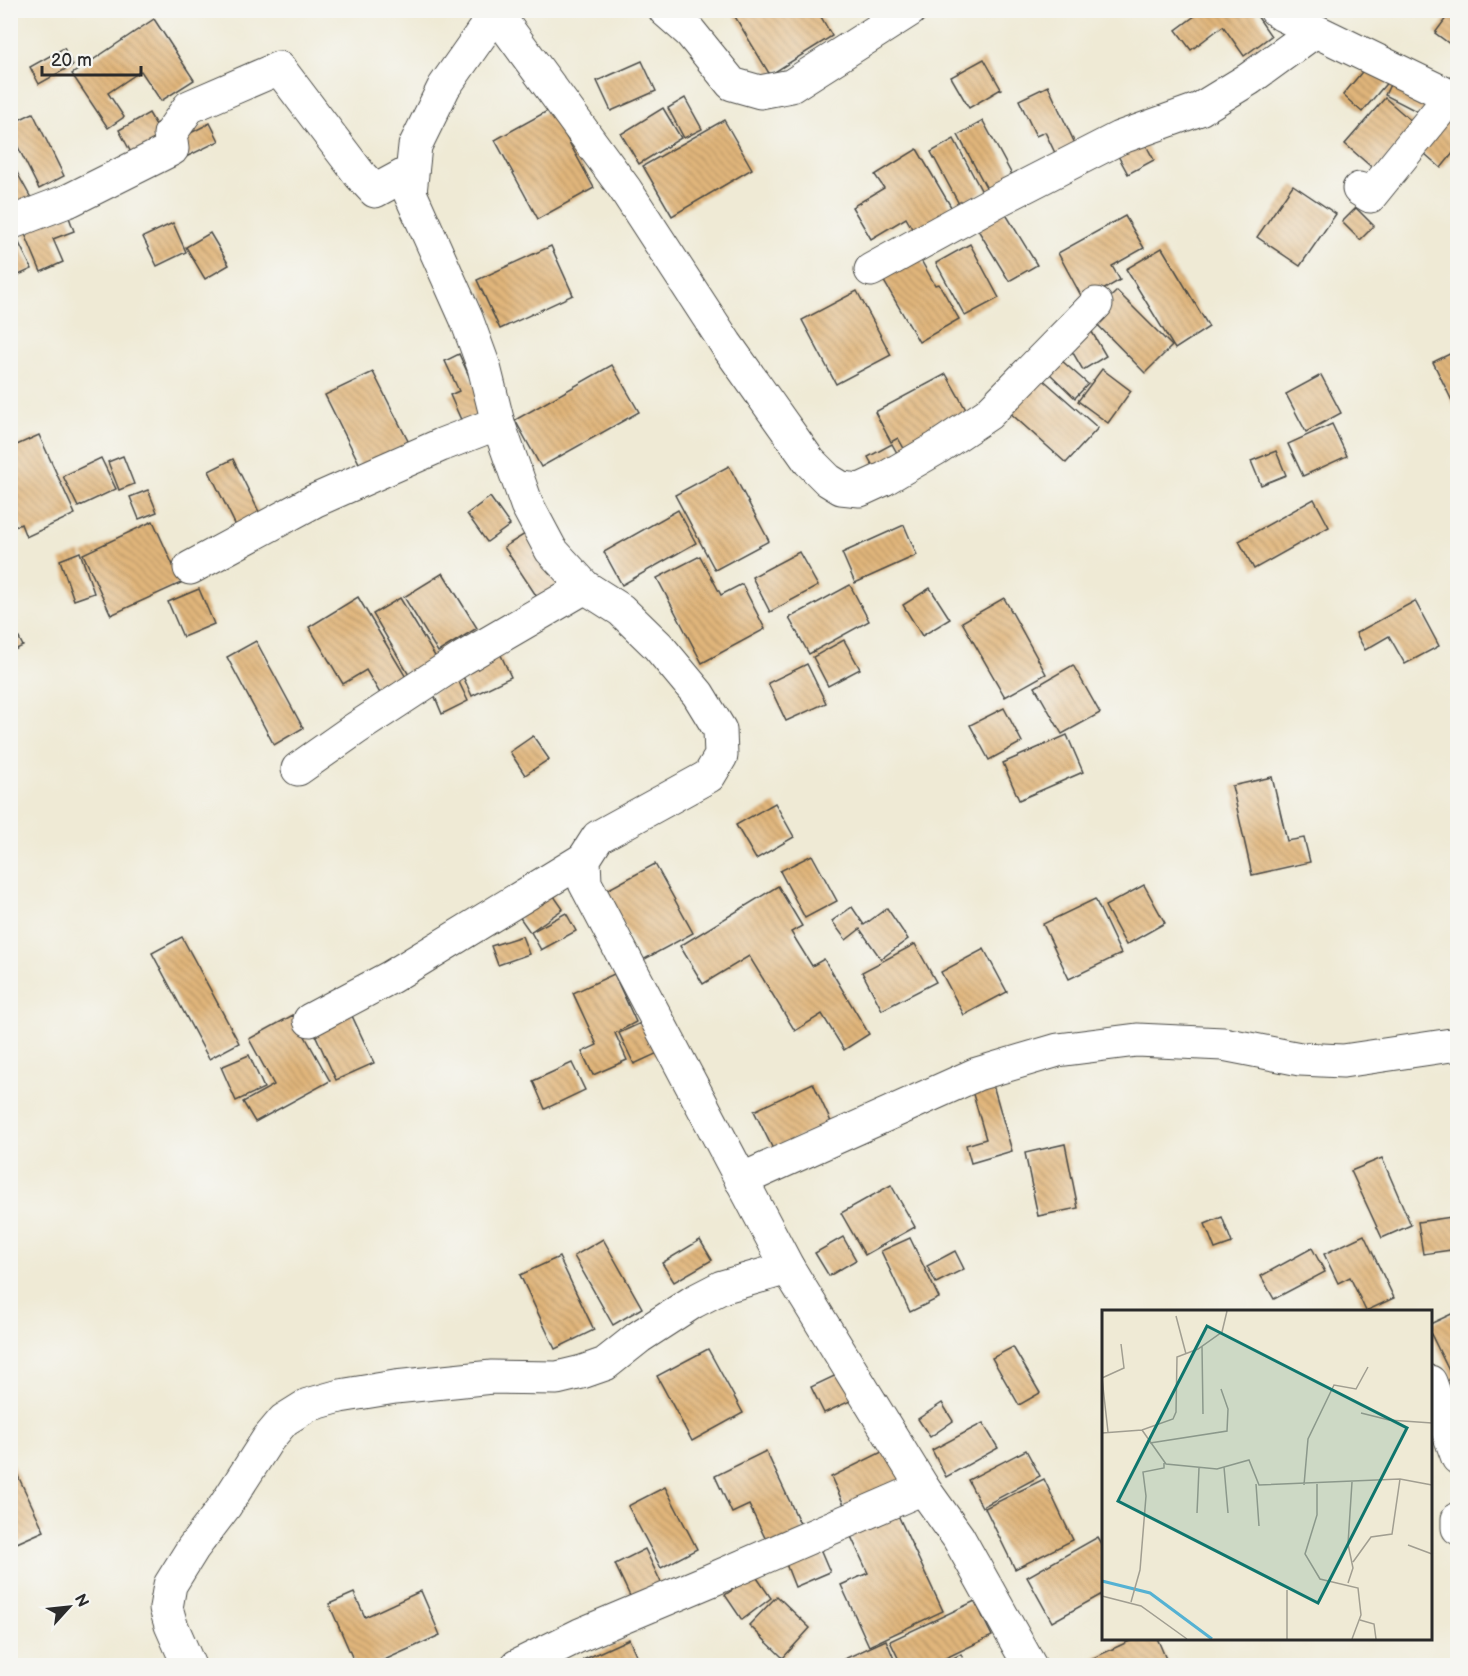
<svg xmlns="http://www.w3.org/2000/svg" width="1468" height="1676" font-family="'Balsamiq Sans',sans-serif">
<defs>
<pattern id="building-back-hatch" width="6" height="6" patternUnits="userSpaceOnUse" patternTransform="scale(1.5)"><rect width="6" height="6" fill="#e1b67b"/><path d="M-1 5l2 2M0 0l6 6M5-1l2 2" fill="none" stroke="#b79465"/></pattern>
</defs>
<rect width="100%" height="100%" fill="#f6f6f2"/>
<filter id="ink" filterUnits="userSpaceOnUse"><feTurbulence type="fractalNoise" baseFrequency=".0167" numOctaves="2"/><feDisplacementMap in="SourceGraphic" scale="12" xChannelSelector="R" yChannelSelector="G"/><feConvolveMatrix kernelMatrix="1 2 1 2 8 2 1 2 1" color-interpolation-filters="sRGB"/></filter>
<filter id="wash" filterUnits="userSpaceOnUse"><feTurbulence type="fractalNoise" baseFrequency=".008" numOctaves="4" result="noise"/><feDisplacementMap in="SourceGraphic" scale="24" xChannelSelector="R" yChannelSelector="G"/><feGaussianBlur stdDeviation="1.35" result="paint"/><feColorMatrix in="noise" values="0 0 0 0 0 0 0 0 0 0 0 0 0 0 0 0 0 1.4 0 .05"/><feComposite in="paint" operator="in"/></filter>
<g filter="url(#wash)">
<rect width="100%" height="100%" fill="#efead5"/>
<g id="blocks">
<!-- building -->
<g fill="url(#building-back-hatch)">
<polygon points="731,10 817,10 832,36 770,75"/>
<polygon points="1203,10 1253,10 1271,36 1244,56 1223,26 1191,50 1176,30"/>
<polygon points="1452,10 1458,10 1458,50 1435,33"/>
<polygon points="154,19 194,80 161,101 141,71 108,93 124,117 108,128 72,74"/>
<polygon points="64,48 73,65 39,84 30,67"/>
<polygon points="984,59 1001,89 969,108 951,77"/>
<polygon points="642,61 656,91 611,111 597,81"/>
<polygon points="1370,62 1390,79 1362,112 1343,95"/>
<polygon points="1398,68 1436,87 1422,114 1385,95"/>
<polygon points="1048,86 1077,148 1057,157 1045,132 1036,136 1019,100"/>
<polygon points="685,98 702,129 684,138 668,108"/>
<polygon points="1385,98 1416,125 1376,171 1345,144"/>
<polygon points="1458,105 1458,147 1441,168 1417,147"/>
<polygon points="663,108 681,138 639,164 621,134"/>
<polygon points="551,109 594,188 538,219 495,140"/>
<polygon points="33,113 64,176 39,189 10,131 10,124"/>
<polygon points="149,113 166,142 135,160 119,130"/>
<polygon points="724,120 752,169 672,216 643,166"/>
<polygon points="983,121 1018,186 993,200 958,135"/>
<polygon points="210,123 219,141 184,158 175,141"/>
<polygon points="1142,138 1154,160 1128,174 1116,152"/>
<polygon points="954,139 982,192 959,204 931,152"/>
<polygon points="917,149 957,217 918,239 906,218 871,239 852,207 884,188 875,175"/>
<polygon points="10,160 36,207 10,221"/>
<polygon points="1293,185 1336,214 1300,266 1257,237"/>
<polygon points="999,203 1037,265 1009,281 972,220"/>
<polygon points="1356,208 1374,226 1360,240 1342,222"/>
<polygon points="66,209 74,231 53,239 63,262 41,272 22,227"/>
<polygon points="1125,216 1144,248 1112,266 1120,280 1084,301 1058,253"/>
<polygon points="173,223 186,252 157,266 143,237"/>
<polygon points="13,231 32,269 10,279 10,232"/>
<polygon points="210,233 229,265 205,279 186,247"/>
<polygon points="970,244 999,298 965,316 936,263"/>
<polygon points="551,246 573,295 500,329 477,280"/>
<polygon points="1162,248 1209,327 1175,349 1126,269"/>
<polygon points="918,255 935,285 939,284 959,319 919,342 881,276"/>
<polygon points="857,291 891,355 836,384 802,320"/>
<polygon points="1117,291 1172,346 1145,373 1090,317"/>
<polygon points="1089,327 1106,356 1083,370 1066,341"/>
<polygon points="1458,350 1458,413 1433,362"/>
<polygon points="459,354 470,378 492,408 462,422 450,395 459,391 445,361"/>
<polygon points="1061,360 1088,384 1075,398 1049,373"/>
<polygon points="612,365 639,412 541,467 515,420"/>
<polygon points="1102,369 1131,391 1108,423 1078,401"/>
<polygon points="373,372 409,443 361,467 325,395"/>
<polygon points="946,374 970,417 906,452 898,438 891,442 875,412"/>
<polygon points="1321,375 1341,413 1306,432 1286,394"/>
<polygon points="1039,376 1098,428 1066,463 1008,411"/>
<polygon points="1332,424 1347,456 1303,476 1288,444"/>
<polygon points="39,435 75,514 26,537 21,524 10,529 10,448"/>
<polygon points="892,444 902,462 878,475 868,457"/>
<polygon points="1276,451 1286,475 1261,485 1251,461"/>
<polygon points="123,456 134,484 119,490 108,462"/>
<polygon points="101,458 116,489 78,507 63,476"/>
<polygon points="233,459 261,516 237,528 209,471"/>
<polygon points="729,466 769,541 715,570 675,495"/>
<polygon points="148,490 157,512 139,519 130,497"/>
<polygon points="490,497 510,525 487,542 467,514"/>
<polygon points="1314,499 1329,527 1254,569 1239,541"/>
<polygon points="678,510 696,543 622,585 604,552"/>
<polygon points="153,521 181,583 111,615 83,554"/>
<polygon points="904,525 917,555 855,583 842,553"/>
<polygon points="533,529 569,585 541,603 504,547"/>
<polygon points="80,552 94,593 74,600 60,560"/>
<polygon points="799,552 818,586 770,612 752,577"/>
<polygon points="700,556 721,595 742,584 765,629 702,663 657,578"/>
<polygon points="443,573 477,628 438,652 404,597"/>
<polygon points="850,585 869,621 809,654 789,618"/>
<polygon points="930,588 950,619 922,636 903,605"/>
<polygon points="199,589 214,624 183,637 168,602"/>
<polygon points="358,597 413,689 387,705 366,670 343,684 309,627"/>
<polygon points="400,598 441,666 413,682 373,614"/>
<polygon points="1004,598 1046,674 1005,697 962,622"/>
<polygon points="1415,601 1439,646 1405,664 1389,636 1365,650 1356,633"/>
<polygon points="10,621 23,646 10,652"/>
<polygon points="844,640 860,669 828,686 813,657"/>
<polygon points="256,641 303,728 274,745 227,657"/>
<polygon points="500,653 511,677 472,696 461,672"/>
<polygon points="807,664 826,703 786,721 768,683"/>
<polygon points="1073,665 1100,713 1062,734 1035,687"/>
<polygon points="458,680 468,701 442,714 433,692"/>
<polygon points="1004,708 1022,742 989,760 970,725"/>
<polygon points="1067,735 1083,772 1019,800 1003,763"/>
<polygon points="533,736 549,759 525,775 510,752"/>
<polygon points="1272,777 1287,841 1304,838 1310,862 1252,875 1232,786"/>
<polygon points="775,803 794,837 756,859 736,825"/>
<polygon points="812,855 837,901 805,918 780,871"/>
<polygon points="655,864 693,933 643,960 605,891"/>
<polygon points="1144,885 1165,923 1126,945 1105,906"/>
<polygon points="778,886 802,926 791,932 812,966 824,959 869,1034 844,1050 822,1014 795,1031 749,956 703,984 680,946"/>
<polygon points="549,889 563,909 530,932 516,912"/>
<polygon points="1095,899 1121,954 1069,979 1043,924"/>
<polygon points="852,907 864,925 887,908 908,939 881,959 860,929 846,940 832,921"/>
<polygon points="566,913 576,931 541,950 531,932"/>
<polygon points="522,936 529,954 498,965 491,946"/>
<polygon points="182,937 239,1043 209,1059 152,953"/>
<polygon points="915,944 936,982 882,1010 862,972"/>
<polygon points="984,949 1007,992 964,1015 941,972"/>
<polygon points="614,974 636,1022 615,1033 627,1060 593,1075 582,1052 597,1045 573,993"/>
<polygon points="346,1003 374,1063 336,1080 309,1021"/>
<polygon points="293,1015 330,1081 255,1122 243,1102 274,1085 249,1039"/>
<polygon points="643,1022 658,1053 634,1064 619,1033"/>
<polygon points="249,1055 264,1088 236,1101 221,1067"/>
<polygon points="572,1063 585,1090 545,1109 533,1081"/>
<polygon points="989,1071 1012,1151 971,1163 966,1145 986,1139 968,1077"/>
<polygon points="813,1083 831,1122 773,1149 754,1111"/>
<polygon points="1065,1144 1078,1208 1038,1216 1025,1153"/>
<polygon points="1382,1158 1411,1225 1382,1238 1351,1171"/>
<polygon points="891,1185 915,1227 865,1255 841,1213"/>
<polygon points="1458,1216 1458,1249 1423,1254 1418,1222"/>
<polygon points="1222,1217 1232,1243 1215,1249 1205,1224"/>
<polygon points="1364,1235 1394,1298 1366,1311 1350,1277 1338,1283 1324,1254"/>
<polygon points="843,1237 856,1260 829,1276 815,1253"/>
<polygon points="910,1238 939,1298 910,1312 881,1251"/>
<polygon points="603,1239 642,1308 613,1325 574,1256"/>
<polygon points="700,1240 712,1260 674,1282 662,1263"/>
<polygon points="1312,1248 1325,1272 1274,1299 1261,1276"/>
<polygon points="955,1251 964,1269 936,1283 927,1266"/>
<polygon points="559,1257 594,1330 555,1349 520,1275"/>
<polygon points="1458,1311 1458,1389 1430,1332 1430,1324"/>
<polygon points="1013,1347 1040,1393 1019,1405 992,1358"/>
<polygon points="708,1349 743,1413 692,1441 657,1376"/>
<polygon points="847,1370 859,1397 824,1413 811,1387"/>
<polygon points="942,1403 953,1421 930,1437 918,1419"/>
<polygon points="983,1423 998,1448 946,1477 932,1450"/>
<polygon points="894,1446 911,1480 847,1511 831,1477"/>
<polygon points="1026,1450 1040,1476 982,1507 968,1480"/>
<polygon points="766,1451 805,1534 771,1550 749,1505 732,1513 715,1476"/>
<polygon points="10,1459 44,1531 10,1546"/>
<polygon points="1044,1479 1073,1540 1015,1569 985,1508"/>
<polygon points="665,1487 697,1549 661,1568 628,1506"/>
<polygon points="896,1511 943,1611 869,1646 841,1585 868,1573 849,1532"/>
<polygon points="1098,1537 1104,1547 1104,1593 1052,1622 1027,1577"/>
<polygon points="818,1544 830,1572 795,1587 784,1559"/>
<polygon points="645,1549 667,1595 636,1609 615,1564"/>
<polygon points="755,1575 771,1598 742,1620 725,1595"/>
<polygon points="421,1591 440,1635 371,1666 356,1666 329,1604 354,1593 365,1617"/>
<polygon points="777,1596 810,1628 783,1658 749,1625"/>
<polygon points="975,1601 992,1636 929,1666 902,1666 890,1641"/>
<polygon points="1136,1638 1157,1638 1169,1666 1076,1666"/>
<polygon points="629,1639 641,1666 585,1666 583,1660"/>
<polygon points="886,1640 897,1666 845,1666 842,1660"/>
<polygon points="961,1654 966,1666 938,1666"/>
</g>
</g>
</g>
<g filter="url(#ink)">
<use href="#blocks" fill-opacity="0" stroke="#484844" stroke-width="1.5"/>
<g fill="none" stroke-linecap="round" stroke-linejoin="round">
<defs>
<g id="minor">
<polyline points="498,10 444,87 415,146 410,193 466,318 484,367 498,423 527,505 551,550 585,587 621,610 658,646 698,694 720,730 721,756 709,776 598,837 584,859 585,883 788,1268 923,1488 958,1537 1030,1666"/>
<polyline points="665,10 690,32 732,84 760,92 791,86 910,10"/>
<polyline points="1276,10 1283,15 1458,100"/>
<polyline points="496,13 625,189 726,344 809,461 828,480 841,488 860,490 884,479 937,448 988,414 1096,304"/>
<polyline points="1359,189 1370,196 1451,96"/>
<polyline points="10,223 70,200 172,149 170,134 189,107 279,68 360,175 375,191 412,171"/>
<polyline points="871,270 1000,199 1119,138 1200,109 1249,79 1315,31"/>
<polyline points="190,568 314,501 441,445 498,423"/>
<polyline points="298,769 355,729 463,658 585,587"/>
<polyline points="310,1020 391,977 584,859"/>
<polyline points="741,1180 977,1074 1058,1050 1137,1040 1223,1044 1300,1059 1343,1061 1458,1044"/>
<polyline points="1430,1382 1458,1458"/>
<polyline points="1458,1519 1458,1528"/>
<polyline points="189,1666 171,1625 166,1608 170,1585 193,1548 225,1506 268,1439 284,1420 308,1405 340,1396 395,1387 492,1377 557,1378 582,1372 605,1364 639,1337 693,1302 722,1287 788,1268"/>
<polyline points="517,1666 580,1635 711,1580 923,1488"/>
</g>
</defs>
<!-- minor casing -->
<use href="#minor" stroke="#484844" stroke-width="35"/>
<!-- minor -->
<use href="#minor" stroke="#fff" stroke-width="33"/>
</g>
</g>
<!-- overview -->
<g transform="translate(1102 1310)">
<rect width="330" height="330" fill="#efead5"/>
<path fill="none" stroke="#55b2d3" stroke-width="3" d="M 0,271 L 48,283 L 110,329"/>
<path fill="none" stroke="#a19e91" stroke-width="1.5" d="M 74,6 L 84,44M 100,36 L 101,104M 0,68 L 6,122M 0,68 L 22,58 L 19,34M 259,103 L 287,110 L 330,113M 40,120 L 64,154 L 115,159 L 147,150 L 157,175 L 298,169 L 330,175M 0,123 L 40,120 L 71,109 L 74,102 L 75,47 L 96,39 L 120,22 L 125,1M 48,133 L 125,121 L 126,99 L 119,79M 122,157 L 126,203M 154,174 L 157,216M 215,174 L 215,205 L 203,244 L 218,269 L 256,278 L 259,305 L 250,329M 202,175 L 206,129 L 232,75 L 254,79 L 266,57M 95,203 L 97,158M 306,235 L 330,244M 251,252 L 269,227 L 290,224 L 298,169M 246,273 L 251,258 L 246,234 L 250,172M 185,280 L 185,329M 0,286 L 39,296 L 85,329M 29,292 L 38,260 L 44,186 L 41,162 L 62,158 L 62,153M 258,310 L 272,314 L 274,329"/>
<path fill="#0f766e" fill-opacity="0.15" stroke="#0f766e" stroke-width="3" d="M 105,16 L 305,118 L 216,293 L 16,191 Z"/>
<rect width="330" height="330" fill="none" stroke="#2b2b2b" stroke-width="3"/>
</g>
<!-- margin -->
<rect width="1468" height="1676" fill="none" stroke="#f6f6f2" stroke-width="36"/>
<!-- north arrow -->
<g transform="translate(69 1607) rotate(63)" stroke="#f6f6f2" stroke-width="4.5" paint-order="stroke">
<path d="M0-4.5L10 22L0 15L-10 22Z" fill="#2b2b2b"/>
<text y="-9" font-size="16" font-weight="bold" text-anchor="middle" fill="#2b2b2b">N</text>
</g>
<!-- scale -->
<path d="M42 66v9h99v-9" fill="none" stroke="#2b2b2b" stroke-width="3"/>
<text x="51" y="66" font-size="18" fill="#2b2b2b" stroke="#f6f6f2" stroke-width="4.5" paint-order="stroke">20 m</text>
</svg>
